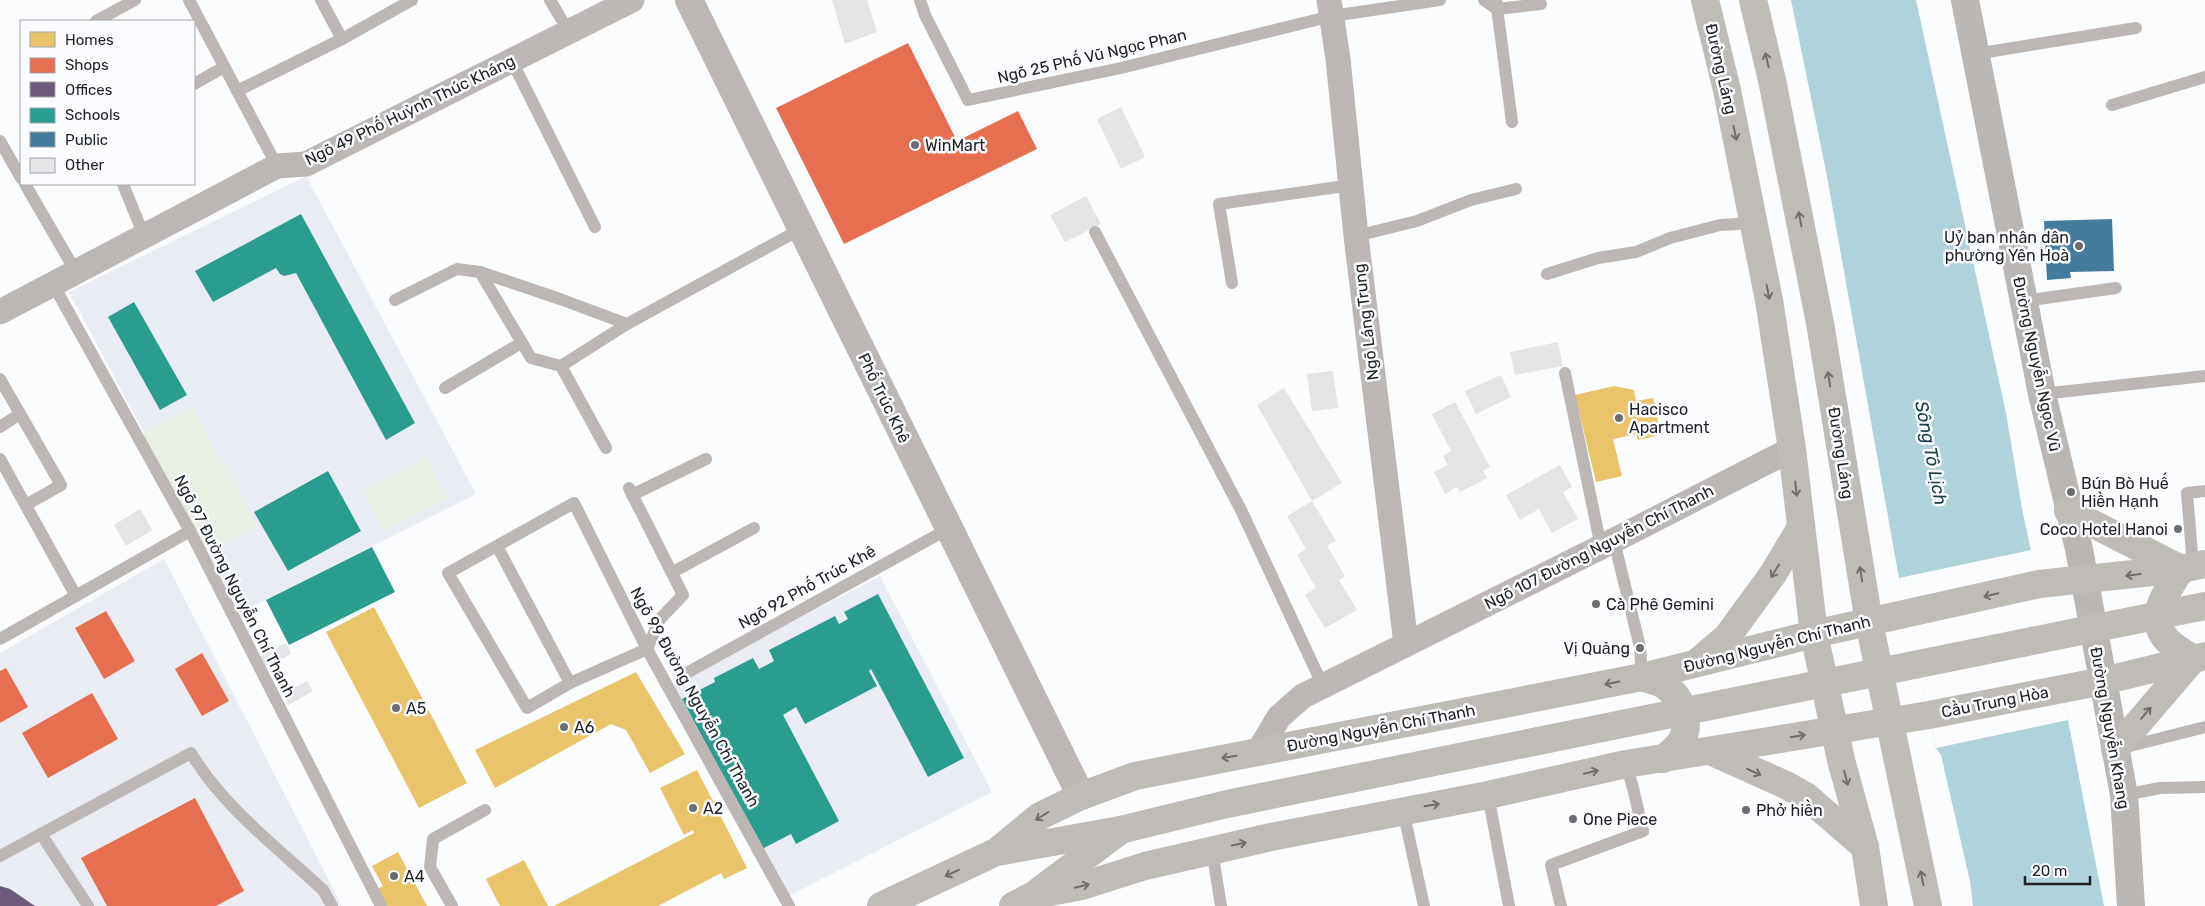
<svg xmlns="http://www.w3.org/2000/svg" width="2205" height="906" font-family="Rubik,sans-serif">
<rect width="100%" height="100%" fill="#fbfcfe"/>
<!-- built -->
<g fill="#eaecf3">
<polygon points="306,176 476,494 240,613 69,292"/>
<polygon points="164,559 342,906 0,906 0,653"/>
<polygon points="880,576 992,792 785,898 669,686"/>
</g>
<!-- green -->
<g fill="#e9efe2">
<polygon points="192,407 257,527 208,553 143,434"/>
<polygon points="427,458 448,498 384,531 363,491"/>
</g>
<!-- water -->
<polygon fill="#afd3da" points="1791,0 1916,0 2006,413 2022,509 2068,720 2104,906 1973,906 1970,881 1941,755 1936,748 1899,578 1826,171"/>
<!-- pier -->
<polygon fill="#fbfcfe" points="2031,550 2058,662 2056,663 2068,720 1936,748 1923,688 1920,689 1899,578"/>
<!-- homes -->
<g fill="#e9c46a">
<polygon points="1614,386 1634,390 1636,401 1653,398 1661,435 1638,440 1636,434 1613,439 1622,476 1596,482 1575,395"/>
<polygon points="374,607 467,783 419,808 326,632"/>
<polygon points="636,672 685,754 650,773 626,730 611,724 495,788 475,750"/>
<polygon points="697,770 747,868 724,879 721,873 658,906 554,906 694,833 693,830 684,835 660,788"/>
<polygon points="398,852 427,906 386,906 377,889 383,886 372,866"/>
<polygon points="524,860 548,906 500,906 486,879"/>
</g>
<!-- shops -->
<g fill="#e76f51">
<polygon points="908,43 957,141 1018,111 1037,149 844,244 776,108"/>
<polygon points="106,611 135,661 104,679 75,628"/>
<polygon points="202,653 229,701 202,716 175,669"/>
<polygon points="6,668 28,707 0,723 0,671"/>
<polygon points="92,693 118,739 48,778 22,733"/>
<polygon points="195,798 244,891 216,906 107,906 81,858"/>
</g>
<!-- offices -->
<polygon fill="#6d597a" points="0,886 10,889 35,906 0,906"/>
<!-- schools -->
<g fill="#2a9d8f">
<polygon points="301,214 415,423 386,440 296,273 284,276 280,274 276,268 213,302 195,271"/>
<polygon points="134,302 187,395 160,410 108,317"/>
<polygon points="328,471 361,531 288,571 254,512"/>
<polygon points="372,547 395,592 289,645 266,600"/>
<polygon points="878,594 964,758 928,777 871,669 869,671 877,686 805,724 796,707 783,715 839,821 796,844 791,834 762,849 682,699 715,682 714,678 753,658 759,669 774,661 769,650 835,616 839,624 848,619 844,612"/>
</g>
<!-- public -->
<polygon fill="#457b9d" points="2112,219 2114,271 2070,272 2071,278 2047,280 2044,221"/>
<!-- building -->
<g fill="#e3e4e5">
<polygon points="832,0 867,0 877,32 845,44"/>
<polygon points="1121,107 1145,157 1121,169 1097,119"/>
<polygon points="1086,196 1101,224 1065,242 1050,215"/>
<polygon points="1558,342 1563,366 1515,375 1510,352"/>
<polygon points="1333,371 1338,408 1312,411 1307,374"/>
<polygon points="1501,375 1511,397 1476,414 1465,391"/>
<polygon points="1284,388 1342,483 1312,501 1257,405"/>
<polygon points="1455,402 1490,467 1483,471 1487,478 1460,492 1457,487 1445,494 1434,472 1448,465 1443,456 1451,451 1432,414"/>
<polygon points="1560,465 1572,487 1563,492 1578,519 1552,533 1539,509 1520,520 1506,495"/>
<polygon points="1312,501 1336,541 1327,546 1345,576 1339,580 1357,610 1325,628 1305,595 1316,588 1297,555 1306,549 1287,516"/>
<polygon points="140,509 152,530 126,546 114,525"/>
<polygon points="286,643 291,654 264,668 258,657"/>
<polygon points="307,681 313,691 288,705 282,694"/>
</g>
<g fill="none" stroke-linecap="round" stroke-linejoin="round">
<!-- service -->
<g stroke="#bcb7b4" stroke-width="12">
<polyline points="189,0 277,166"/>
<polyline points="321,0 342,39"/>
<polyline points="550,0 569,32"/>
<polyline points="920,0 925,15 968,100 1121,68 1332,16 1440,0"/>
<polyline points="1484,0 1497,9 1541,4"/>
<polyline points="1496,0 1512,122"/>
<polyline points="96,21 135,0"/>
<polyline points="1975,54 2136,28"/>
<polyline points="512,61 595,227"/>
<polyline points="194,84 224,67"/>
<polyline points="237,91 342,39 412,0"/>
<polyline points="2112,105 2205,77"/>
<polyline points="0,141 21,178"/>
<polyline points="25,184 76,272"/>
<polyline points="123,184 144,236"/>
<polyline points="1095,232 1241,510 1323,686"/>
<polyline points="1356,236 1417,221 1471,200 1516,189"/>
<polyline points="480,272 531,358 561,366 627,324"/>
<polyline points="1547,274 1598,258 1636,252 1670,238 1720,225 1754,223"/>
<polyline points="1232,283 1219,204 1352,185"/>
<polyline points="53,284 190,531 381,906"/>
<polyline points="395,300 457,269 480,272 560,299 627,324 801,229"/>
<polyline points="2024,301 2116,288"/>
<polyline points="561,366 606,448"/>
<polyline points="1565,373 1601,547"/>
<polyline points="0,379 61,485 26,505"/>
<polyline points="445,388 521,343"/>
<polyline points="2042,394 2205,376"/>
<polyline points="0,427 20,414"/>
<polyline points="0,459 76,596"/>
<polyline points="629,488 683,595 660,619 647,649 570,683 527,708 448,573 574,503 647,649 789,906"/>
<polyline points="632,495 706,459"/>
<polyline points="1614,541 1640,647 1642,677"/>
<polyline points="497,546 570,683"/>
<polyline points="2193,566 2187,493 2205,491"/>
<polyline points="673,572 754,528"/>
<polyline points="0,639 190,531"/>
<polyline points="683,675 948,529"/>
<polyline points="2122,748 2205,727"/>
<polyline points="1488,795 1509,906"/>
<polyline points="2124,795 2160,788 2205,787"/>
<polyline points="1403,810 1424,906"/>
<polyline points="41,834 88,906"/>
<polyline points="1212,850 1221,906"/>
<path d="M 0,856 L 191,753 C 224,808 277,847 323,890 L 332,906"/>
<polyline points="452,906 430,867 433,839 485,810"/>
<polyline points="1561,906 1551,865 1643,831 1633,788 1626,764"/>
</g>
<!-- minor -->
<g stroke="#bcb7b4" stroke-width="25">
<polyline points="1329,0 1338,59 1356,236 1406,644"/>
<polyline points="0,312 277,166 306,164 632,0"/>
<polyline points="1258,752 1279,717 1303,696 1601,547 1792,449"/>
</g>
<!-- tertiary -->
<polyline stroke="#bcb7b4" stroke-width="28" points="689,0 1081,796"/>
<!-- secondary -->
<polyline stroke="#bab6b3" stroke-width="28" points="1965,0 2042,394 2079,549 2124,795 2131,906"/>
<!-- primary -->
<g stroke="#bfbbb7" stroke-width="28">
<polyline points="1705,0 1727,90 1769,300 1792,449 1814,634 1841,760 1865,847 1874,906"/>
<polyline points="1753,0 1772,80 1820,323 1869,622 1928,906"/>
<polyline points="2068,511 2181,569"/>
<path d="M 2181,569 C 2167,592 2144,619 2170,643 C 2176,649 2185,653 2193,659"/>
<polyline points="1700,660 1727,637 1773,574 1800,529"/>
<path d="M 1642,677 C 1649,680 1658,681 1664,685 C 1682,697 1693,724 1680,743 C 1676,749 1669,754 1663,759"/>
<polyline points="2115,750 2193,659"/>
<polyline points="1710,751 1786,785 1807,797 1865,847"/>
<polyline points="997,852 1120,830"/>
<polyline points="1039,891 1117,833"/>
<polyline points="881,906 996,852 1040,816 1081,796 1135,776 1642,677 1814,634 2039,584 2181,569 2205,564"/>
<polyline points="1013,906 1034,895 1082,886 1145,866 1271,837 1488,795 1626,764 1929,715 2103,681 2205,656"/>
</g>
<!-- primary-bridge -->
<polyline stroke="#bfbbb7" stroke-width="28" points="1120,830 1227,804 2205,606"/>
</g>
<!-- one-way arrows -->
<defs><path id="oneway-shaft" d="M-6 0H5M1.5-3L5.5 0L1.5 3" fill="none" stroke-width="1.6" stroke-linecap="round" stroke-linejoin="round" transform="scale(1.25)"/></defs>
<g stroke="#6f6e6c">
<use href="#oneway-shaft" transform="translate(1767 60) rotate(-103)"/>
<use href="#oneway-shaft" transform="translate(1735 133) rotate(78)"/>
<use href="#oneway-shaft" transform="translate(1800 219) rotate(-101)"/>
<use href="#oneway-shaft" transform="translate(1768 292) rotate(79)"/>
<use href="#oneway-shaft" transform="translate(1829 379) rotate(-99)"/>
<use href="#oneway-shaft" transform="translate(1796 489) rotate(84)"/>
<use href="#oneway-shaft" transform="translate(1775 571) rotate(122)"/>
<use href="#oneway-shaft" transform="translate(1861 574) rotate(-99)"/>
<use href="#oneway-shaft" transform="translate(2133 575) rotate(173)"/>
<use href="#oneway-shaft" transform="translate(1991 595) rotate(167)"/>
<use href="#oneway-shaft" transform="translate(1612 683) rotate(169)"/>
<use href="#oneway-shaft" transform="translate(2146 713) rotate(-50)"/>
<use href="#oneway-shaft" transform="translate(1798 736) rotate(-9)"/>
<use href="#oneway-shaft" transform="translate(1229 757) rotate(170)"/>
<use href="#oneway-shaft" transform="translate(1591 772) rotate(-13)"/>
<use href="#oneway-shaft" transform="translate(1754 772) rotate(24)"/>
<use href="#oneway-shaft" transform="translate(1846 778) rotate(75)"/>
<use href="#oneway-shaft" transform="translate(1432 805) rotate(-10)"/>
<use href="#oneway-shaft" transform="translate(1042 816) rotate(148)"/>
<use href="#oneway-shaft" transform="translate(1239 844) rotate(-12)"/>
<use href="#oneway-shaft" transform="translate(952 873) rotate(155)"/>
<use href="#oneway-shaft" transform="translate(1922 878) rotate(-101)"/>
<use href="#oneway-shaft" transform="translate(1082 886) rotate(-14)"/>
</g>
<!-- markers -->
<g fill="#6c6d6e" stroke="#fafcff" stroke-width="2">
<circle cx="915" cy="145" r="5"/>
<circle cx="2079" cy="246" r="5"/>
<circle cx="1619" cy="418" r="5"/>
<circle cx="2071" cy="492" r="5"/>
<circle cx="2178" cy="529" r="5"/>
<circle cx="1596" cy="604" r="5"/>
<circle cx="1640" cy="648" r="5"/>
<circle cx="396" cy="708" r="5"/>
<circle cx="564" cy="727" r="5"/>
<circle cx="693" cy="808" r="5"/>
<circle cx="1746" cy="810" r="5"/>
<circle cx="1573" cy="819" r="5"/>
<circle cx="394" cy="876" r="5"/>
</g>
<g text-anchor="middle" dominant-baseline="central" stroke-width="5" stroke-linejoin="round" paint-order="stroke">
<!-- street labels -->
<g font-size="16" fill="#1f2021" stroke="#fafcff">
<text transform="translate(1092 56) rotate(-13)">Ngõ 25 Phố Vũ Ngọc Phan</text>
<text transform="translate(1721 69) rotate(77)">Đường Láng</text>
<text transform="translate(410 110) rotate(-26)">Ngõ 49 Phố Huỳnh Thúc Kháng</text>
<text transform="translate(1366 322) rotate(-97)">Ngõ Láng Trung</text>
<text transform="translate(2037 364) rotate(78)">Đường Nguyễn Ngọc Vũ</text>
<text transform="translate(884 398) rotate(64)">Phố Trúc Khê</text>
<text transform="translate(1841 453) rotate(81)">Đường Láng</text>
<text transform="translate(1599 547) rotate(-27)">Ngõ 107 Đường Nguyễn Chí Thanh</text>
<text transform="translate(235 586) rotate(63)">Ngõ 97 Đường Nguyễn Chí Thanh</text>
<text transform="translate(807 587) rotate(-29)">Ngõ 92 Phố Trúc Khê</text>
<text transform="translate(1777 644) rotate(-14)">Đường Nguyễn Chí Thanh</text>
<text transform="translate(695 697) rotate(61)">Ngõ 99 Đường Nguyễn Chí Thanh</text>
<text transform="translate(1995 702) rotate(-11)">Cầu Trung Hòa</text>
<text transform="translate(1381 728) rotate(-11)">Đường Nguyễn Chí Thanh</text>
<text transform="translate(2110 728) rotate(80)">Đường Nguyễn Khang</text>
</g>
<!-- poi labels -->
<g font-size="16" fill="#1f2021" stroke="#fafcff" text-anchor="start">
<text x="925" y="145">WinMart</text>
<text x="2069" y="237" text-anchor="end">Uỷ ban nhân dân<tspan x="2069" dy="18">phường Yên Hoà</tspan></text>
<text x="1629" y="409">Hacisco<tspan x="1629" dy="18">Apartment</tspan></text>
<text x="2081" y="483">Bún Bò Huế<tspan x="2081" dy="18">Hiền Hạnh</tspan></text>
<text x="2168" y="529" text-anchor="end">Coco Hotel Hanoi</text>
<text x="1606" y="604">Cà Phê Gemini</text>
<text x="1630" y="648" text-anchor="end">Vị Quảng</text>
<text x="406" y="708">A5</text>
<text x="574" y="727">A6</text>
<text x="703" y="808">A2</text>
<text x="1756" y="810">Phở hiền</text>
<text x="1583" y="819">One Piece</text>
<text x="404" y="876">A4</text>
</g>
<!-- water labels -->
<g font-size="18" font-style="italic" fill="#134249" stroke="#fafcff">
<text transform="translate(1931 453) rotate(79)">Sông Tô Lịch</text>
</g>
</g>
<!-- legend -->
<rect x="20" y="20" width="175" height="165" fill="#fafcff" stroke="#a2a4a6"/>
<rect x="30" y="32" width="25" height="15" fill="#e9c46a" stroke="#a2a4a6"/>
<text x="65" y="45" font-size="15" fill="#1f2021">Homes</text>
<rect x="30" y="58" width="25" height="15" fill="#e76f51" stroke="#a2a4a6"/>
<text x="65" y="70" font-size="15" fill="#1f2021">Shops</text>
<rect x="30" y="82" width="25" height="15" fill="#6d597a" stroke="#a2a4a6"/>
<text x="65" y="95" font-size="15" fill="#1f2021">Offices</text>
<rect x="30" y="108" width="25" height="15" fill="#2a9d8f" stroke="#a2a4a6"/>
<text x="65" y="120" font-size="15" fill="#1f2021">Schools</text>
<rect x="30" y="132" width="25" height="15" fill="#457b9d" stroke="#a2a4a6"/>
<text x="65" y="145" font-size="15" fill="#1f2021">Public</text>
<rect x="30" y="158" width="25" height="15" fill="#e3e4e5" stroke="#a2a4a6"/>
<text x="65" y="170" font-size="15" fill="#1f2021">Other</text>
<!-- scale -->
<path d="M2025 876v8h65v-8" fill="none" stroke="#1f2021" stroke-width="2.5"/>
<text x="2032" y="876" font-size="15" fill="#1f2021" stroke="#fafcff" stroke-width="4" paint-order="stroke">20 m</text>
</svg>
